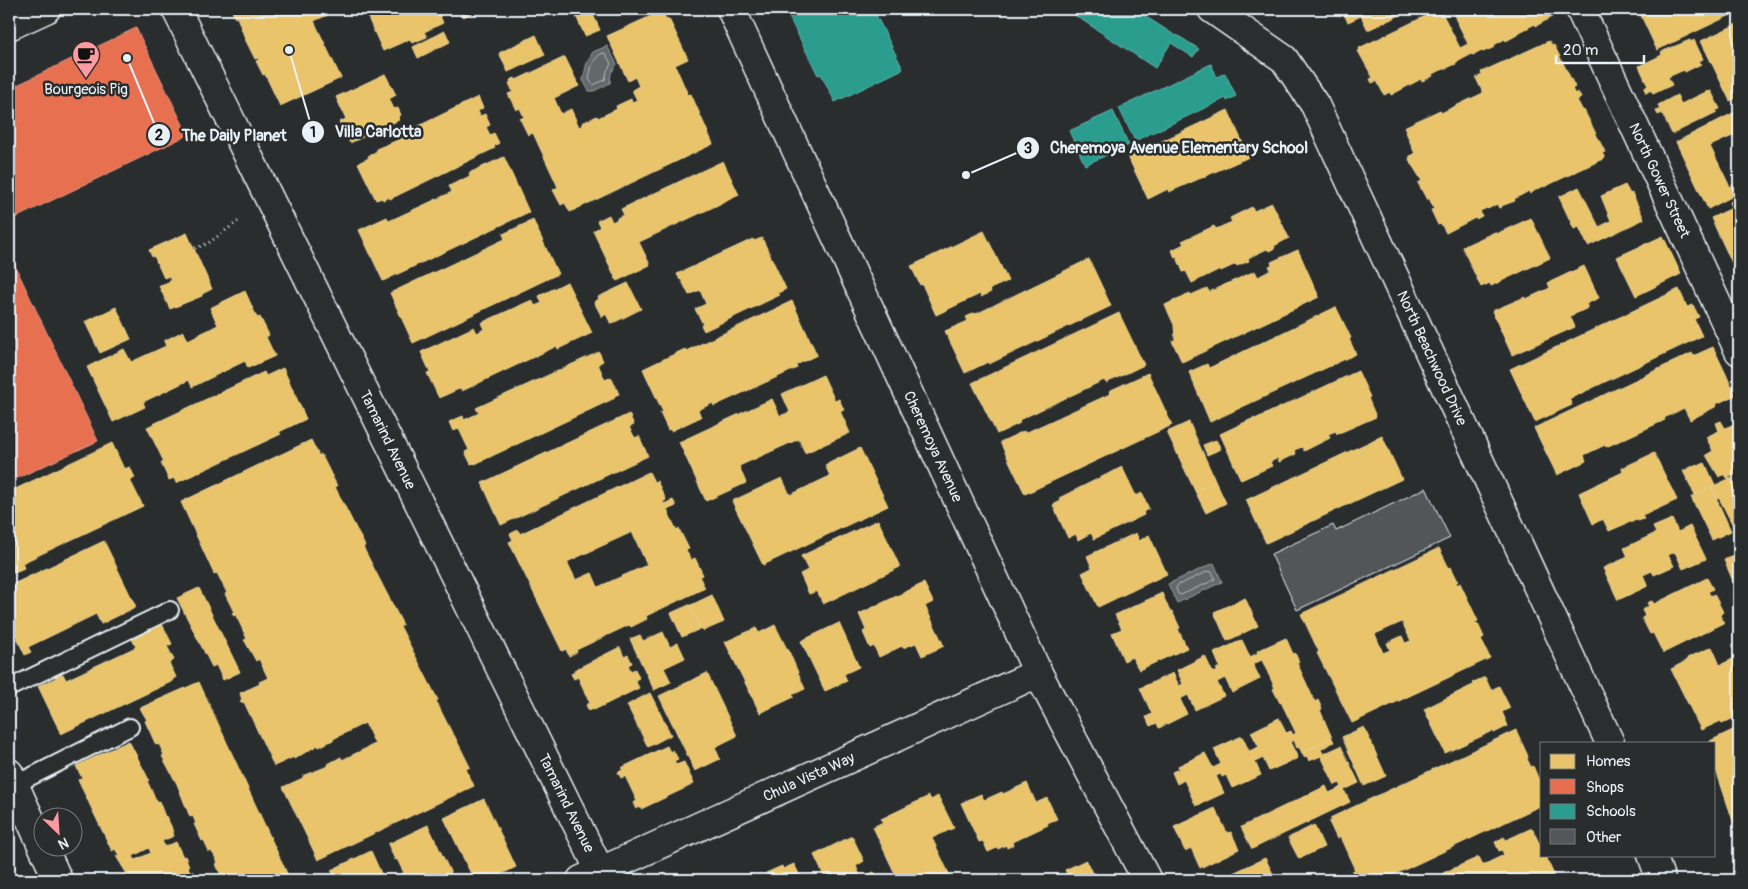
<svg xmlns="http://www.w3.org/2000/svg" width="1748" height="889" font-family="Pangolin,sans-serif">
<rect width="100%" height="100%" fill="#2a2d2e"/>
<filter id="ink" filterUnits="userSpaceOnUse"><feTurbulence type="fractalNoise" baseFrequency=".02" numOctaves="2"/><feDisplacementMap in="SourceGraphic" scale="10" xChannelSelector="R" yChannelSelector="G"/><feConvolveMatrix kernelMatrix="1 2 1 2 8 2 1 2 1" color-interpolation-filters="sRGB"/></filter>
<g filter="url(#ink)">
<!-- water -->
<g fill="#63686b" stroke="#989fa3">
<polygon points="607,46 617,64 611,73 610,83 594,91 589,91 583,80 587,62 593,52"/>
<polygon points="1214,563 1222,582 1177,603 1168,584"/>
</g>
<!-- homes -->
<g fill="#e9c46a" stroke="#e9d295" fill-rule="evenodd">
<polygon points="231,9 341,9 314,21 341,78 280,106 265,74 263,75 256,61 259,60 258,58 255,59 246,41 237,17 235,18"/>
<polygon points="364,9 437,9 443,23 424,32 427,37 412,43 410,39 383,51"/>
<polygon points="459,9 480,9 463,17"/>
<polygon points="1341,9 1413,9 1368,30 1361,16 1348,22"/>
<polygon points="1440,9 1460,48 1468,44 1451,9 1548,9 1552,17 1536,26 1535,24 1516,34 1517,35 1506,41 1505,39 1494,45 1495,47 1483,52 1482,51 1473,55 1472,54 1455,63 1456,64 1432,74 1433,76 1422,81 1421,79 1391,95 1390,92 1384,95 1377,81 1372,83 1370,79 1373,78 1358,51 1360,50 1359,48"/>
<polygon points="1638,9 1739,9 1739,11 1657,50"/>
<polygon points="591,10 600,30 585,36 576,16"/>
<polygon points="662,11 666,20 669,19 688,59 675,65 688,95 691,94 713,144 570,212 565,203 561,205 553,190 558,187 533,133 528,135 520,119 524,117 520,108 516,110 508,94 513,92 509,83 511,82 510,80 515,78 516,80 565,57 579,86 554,98 561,114 571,109 579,127 583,125 582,123 597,116 598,118 617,109 616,106 631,99 632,102 637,100 632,90 639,86 635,77 628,81 607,36"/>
<polygon points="1739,23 1739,97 1730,101 1701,41"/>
<polygon points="445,31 450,42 418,58 413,47"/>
<polygon points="536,35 545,55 508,72 499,53"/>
<polygon points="1690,40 1691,42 1694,40 1703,59 1699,61 1701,64 1685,72 1684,70 1668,77 1672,85 1653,94 1651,90 1646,93 1644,88 1648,86 1639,66 1662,55 1661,52"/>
<polygon points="1549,41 1552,46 1554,45 1575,87 1572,89 1575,94 1578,92 1581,98 1577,100 1583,111 1584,110 1605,152 1602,153 1605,158 1544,187 1544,186 1537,189 1530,194 1529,191 1514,199 1515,201 1501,206 1502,207 1499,208 1497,204 1488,209 1487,208 1480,211 1482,216 1476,219 1475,218 1446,233 1441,224 1438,225 1431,210 1434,209 1429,198 1427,200 1418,183 1422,181 1409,160 1410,156 1415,154 1404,127 1440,110 1441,113 1483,93 1476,78 1482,75 1481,72"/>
<polygon points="385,74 396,95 389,99 394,109 398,108 401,115 398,117 399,120 350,143 339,122 346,119 336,97"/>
<polygon points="1708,91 1708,92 1711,91 1720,109 1716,110 1717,112 1672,134 1662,113 1658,115 1656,111 1660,109 1658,105 1677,95 1681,104"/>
<polygon points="478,97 483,108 478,111 480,116 485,114 490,125 486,127 490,135 494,133 499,143 494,146 495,148 390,199 389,197 383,200 382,198 376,200 358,163 369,158 368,156 377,151 376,149 398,140 396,137"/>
<polygon points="1228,110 1249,157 1169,192 1168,189 1148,199 1128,157"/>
<polygon points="1739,110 1739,133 1710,146 1730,187 1733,185 1737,194 1708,209 1676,142"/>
<polygon points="504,157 529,212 383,281 359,230 387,217 389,221 452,192 449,186 470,176 469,173"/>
<polygon points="723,161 739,195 639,242 650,265 617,281 593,231 600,227 597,221 609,215 612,222 618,219 617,218 624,215 621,209"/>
<polygon points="1625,185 1630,194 1632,193 1644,219 1588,246 1579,227 1574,229 1559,197 1579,187 1599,227 1611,221 1601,196"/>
<polygon points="1739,197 1739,278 1711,218 1732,208 1730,202"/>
<polygon points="1272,203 1289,238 1274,246 1275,248 1269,251 1267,249 1248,258 1249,261 1237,266 1236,264 1221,271 1220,269 1192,283 1186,271 1183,272 1177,257 1175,258 1172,250 1184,244 1182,241 1214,226 1216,229 1232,222 1230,218 1252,207 1254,211"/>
<polygon points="1531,218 1550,258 1491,286 1490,283 1481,287 1462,247 1495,232 1496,234"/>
<polygon points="533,220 558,274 413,343 390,293 505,239 503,234"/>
<polygon points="984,231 1008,281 990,289 991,292 981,297 980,294 936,315 922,284 920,285 911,266"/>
<polygon points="187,233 212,289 202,294 202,296 170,309 159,286 171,281 169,276 164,278 154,256 152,257 149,250"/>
<polygon points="1663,236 1681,274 1636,296 1617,257"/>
<polygon points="762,238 786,289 778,293 780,295 704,331 701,325 703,324 695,309 706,304 700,290 689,295 681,279 680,280 677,274 753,239 754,241"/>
<polygon points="1298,250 1319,297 1182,362 1172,341 1175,340 1174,325 1165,305 1190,293 1191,295 1207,288 1209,292 1255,271 1258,277 1271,270 1269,266 1272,265 1271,262"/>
<polygon points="1089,259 1111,306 989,364 988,362 965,373 945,331 968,321 966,317 975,313 976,314"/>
<polygon points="1584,266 1599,298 1586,304 1588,308 1570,316 1575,327 1512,355 1492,311 1525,297 1526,299 1550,288 1548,283"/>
<polygon points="567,282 592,333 558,349 557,346 462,391 461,388 439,398 427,373 430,372 421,352 474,327 477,333 484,329 481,323 532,300 535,306 542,303 539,296"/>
<polygon points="628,283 641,309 611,324 606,314 602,317 594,302 599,299 598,297"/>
<polygon points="1679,289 1687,307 1693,305 1699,317 1694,319 1702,336 1569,399 1572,405 1535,422 1510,369"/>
<polygon points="245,291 257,318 260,317 269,335 266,337 275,356 248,368 245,361 192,387 189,380 143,402 145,407 113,422 87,367 124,349 131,362 166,346 164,341 183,331 188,340 218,325 210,308"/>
<polygon points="792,301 817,355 796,365 797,368 714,406 713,403 698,410 701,417 671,431 670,429 668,430 660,413 663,412 643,369 685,349 686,351"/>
<polygon points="116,307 131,339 100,353 85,322"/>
<polygon points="1336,307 1351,338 1349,339 1356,354 1210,422 1189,372 1207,364 1209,368"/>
<polygon points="1119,313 1144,365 1106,383 1104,380 1019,420 1020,423 997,434 972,383"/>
<polygon points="1713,347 1736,395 1716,404 1717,406 1690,420 1684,408 1664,418 1665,420 1606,447 1605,445 1584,455 1586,461 1557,475 1534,428 1692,353 1693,356"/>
<polygon points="599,352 603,361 598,364 605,380 611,377 619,394 614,396 615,398 475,464 475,463 471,464 465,452 469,450 459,429 453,431 449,422 463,416 464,420 479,413 476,408"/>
<polygon points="283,368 306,419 279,432 281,434 176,483 174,478 169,480 161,463 164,462 147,427 264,372 266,376"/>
<polygon points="1358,371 1370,397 1368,398 1376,417 1337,434 1336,431 1328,434 1330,438 1304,451 1302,447 1294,450 1296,454 1279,462 1278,458 1270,462 1272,466 1241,480 1220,434 1254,418 1255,419"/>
<polygon points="1148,373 1172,425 1025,494 1000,442 1024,431 1025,433 1110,394 1109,391"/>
<polygon points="823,375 835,401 839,399 844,410 840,411 850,433 805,453 799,439 739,466 746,483 706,501 679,442 772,399 780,416 790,412 782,394"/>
<polygon points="629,414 634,425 629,427 635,438 639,436 648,456 501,525 482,483"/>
<polygon points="1721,421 1725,428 1739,422 1739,473 1727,478 1725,474 1719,477 1706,455 1713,451 1706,437 1719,431 1716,423"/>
<polygon points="1189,422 1216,482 1195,491 1167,432"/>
<polygon points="1382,436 1402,479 1266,543 1246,500"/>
<polygon points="311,440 319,456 321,454 337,486 335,487 365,546 363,547 403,625 400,626 438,700 436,701 453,735 454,735 470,767 466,769 474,786 318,860 283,787 303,778 303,776 328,766 328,764 341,757 342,760 375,744 365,723 333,739 333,740 319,747 318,745 294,759 294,757 274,766 244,702 241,703 240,701 242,700 240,693 260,684 259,682 268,678 259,659 256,661 246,643 244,640 247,639 236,615 234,616 232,613 234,612 225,594 227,593 217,573 214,574 181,502"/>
<polygon points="1216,440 1221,449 1207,455 1203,445"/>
<polygon points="112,443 124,469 130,467 135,478 130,480 143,506 22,563 24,568 9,575 9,492"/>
<polygon points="860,448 888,506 763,565 732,501 782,478 790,495 830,476 825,465"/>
<polygon points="1654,453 1677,500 1642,516 1644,519 1638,521 1637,519 1609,531 1603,519 1593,524 1579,493 1623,472 1622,468"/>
<polygon points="1705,463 1715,485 1695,495 1683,471 1697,464 1698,466"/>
<polygon points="1122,467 1136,496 1142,493 1149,509 1143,512 1144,515 1094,539 1091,533 1078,540 1076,534 1068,538 1053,505 1061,501 1059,498"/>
<path d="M 649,472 L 654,482 L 657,481 L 666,500 L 663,502 L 664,504 L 673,500 L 676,506 L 667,510 L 677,531 L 679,529 L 689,549 L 686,550 L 691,560 L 695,558 L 703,575 L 699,576 L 705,588 L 646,616 L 647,619 L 631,627 L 629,625 L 576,650 L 577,652 L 569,656 L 566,649 L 562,651 L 509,542 L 513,540 L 510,534 L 518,530 L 520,534 ZM 632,532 L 647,565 L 598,587 L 592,573 L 576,580 L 567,562 Z"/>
<polygon points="1731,478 1734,483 1739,481 1739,537 1719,498 1717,499 1711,487"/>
<polygon points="1216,482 1226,503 1206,513 1195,491"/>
<polygon points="1711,487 1731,531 1712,540 1691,497"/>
<polygon points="1672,519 1678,532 1690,526 1706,559 1683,569 1675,552 1668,555 1674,566 1654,575 1652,571 1643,575 1648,586 1618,600 1603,568 1628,557 1624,548 1656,533 1653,527"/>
<polygon points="878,520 900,567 823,604 817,591 809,594 800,574 808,570 801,556"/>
<polygon points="1136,533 1139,541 1149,535 1167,574 1098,607 1082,573 1092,568 1087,556"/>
<polygon points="104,541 136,607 101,624 96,614 28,647 31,652 25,655 9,621 9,586"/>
<path d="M 1439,548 L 1449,568 L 1451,567 L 1458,581 L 1456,582 L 1457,585 L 1460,583 L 1478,621 L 1475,622 L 1476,624 L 1478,624 L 1484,637 L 1481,639 L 1490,658 L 1352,723 L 1317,653 L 1319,652 L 1301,614 ZM 1402,622 L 1411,641 L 1405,643 L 1402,636 L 1387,643 L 1390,650 L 1383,653 L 1375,634 Z"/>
<polygon points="1739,553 1739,587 1736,588 1724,560"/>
<polygon points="1707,578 1713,589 1708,592 1711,596 1714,594 1723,612 1720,615 1724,623 1663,653 1653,633 1650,634 1642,618 1645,616 1642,610 1649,606 1647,603 1652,601 1654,604"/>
<polygon points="924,583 933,602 925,606 944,646 922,656 916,643 903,648 902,646 879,657 874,646 870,648 863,632 866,630 859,614"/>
<polygon points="199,588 240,672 223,680 216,665 212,667 177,598"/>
<polygon points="1162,593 1170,612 1172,611 1180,628 1178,629 1187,648 1139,670 1132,657 1124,661 1112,633 1122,629 1115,615"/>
<polygon points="712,595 724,622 703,631 701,628 700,629 689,605 691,605"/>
<polygon points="1245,598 1258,626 1227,641 1214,612"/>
<polygon points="689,605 700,629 682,637 671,613"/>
<polygon points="160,620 172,644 167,646 174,660 169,663 176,677 172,680 173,681 61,734 38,686 56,678 55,676 61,673 62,675 63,674 66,680 136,647 130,635"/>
<polygon points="839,623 859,667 844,674 847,681 825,691 801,641"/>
<polygon points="775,625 787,649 788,649 805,689 792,695 794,697 760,713 725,642 756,628 759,633"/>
<polygon points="663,632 670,647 678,643 685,658 664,668 671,682 654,690 630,639 640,635 643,641"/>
<polygon points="1286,638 1293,654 1295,653 1299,662 1297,663 1315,702 1318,700 1322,709 1320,710 1332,738 1302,753 1299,747 1297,748 1294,740 1290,742 1298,758 1269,771 1263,758 1255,762 1261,775 1232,788 1226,775 1222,777 1221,774 1216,776 1224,793 1196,806 1184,780 1177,784 1172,772 1179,769 1178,766 1205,753 1213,768 1221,764 1214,749 1242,736 1249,751 1259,747 1251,732 1279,718 1286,733 1291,731 1293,735 1296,733 1281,702 1280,703 1273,689 1275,688 1262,660 1253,664 1260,679 1232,693 1225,678 1217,682 1224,696 1195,710 1188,695 1180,699 1187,714 1159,728 1157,723 1150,726 1146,717 1152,714 1140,688 1173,673 1179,686 1183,684 1177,670 1205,656 1213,673 1218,671 1216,669 1220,667 1214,653 1242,640 1250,657 1258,653 1257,651"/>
<polygon points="620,647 624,657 628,655 632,663 628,665 631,671 635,669 639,678 635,680 639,688 594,710 593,709 589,711 586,705 590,703 578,677 574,679 571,674 575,672 574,670"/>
<polygon points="1712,647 1720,665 1739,656 1739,715 1722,724 1721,721 1701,730 1671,669 1688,660 1687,658"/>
<polygon points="707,673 737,736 715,747 720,759 695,771 659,696"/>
<polygon points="1485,677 1491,690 1499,686 1510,708 1502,712 1508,726 1494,733 1493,731 1445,753 1424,709 1473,685 1472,683"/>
<polygon points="199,682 290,880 223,880 216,864 218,863 214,855 211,851 209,852 204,840 202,841 194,824 196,824 193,816 190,817 177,784 162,756 164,755 159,744 156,745 145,721 147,720 140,708"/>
<polygon points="650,693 671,735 648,747 627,705"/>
<polygon points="1364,727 1386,776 1364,786 1342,737"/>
<polygon points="1739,727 1739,839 1714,764 1714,743 1711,743 1710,741"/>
<polygon points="1516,730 1527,754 1528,758 1527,759 1531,767 1533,766 1542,787 1542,805 1383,880 1356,880 1352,871 1355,870 1340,837 1337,839 1329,822 1332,821 1330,818"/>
<polygon points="1332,738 1334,742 1321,749 1323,754 1341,746 1359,783 1344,790 1350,802 1252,849 1241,827 1326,786 1329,793 1342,787 1340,783 1335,785 1321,756 1309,761 1307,756 1304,757 1302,753"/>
<path d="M 129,741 L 149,780 L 147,781 L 157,802 L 159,801 L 165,817 L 166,816 L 171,826 L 174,836 L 162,841 L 165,847 L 176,842 L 183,857 L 185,856 L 189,866 L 188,866 L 190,872 L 192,871 L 196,880 L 126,880 L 123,875 L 127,874 L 116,856 L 119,855 L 115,849 L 112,851 L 78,780 L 82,778 L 76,766 ZM 149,848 L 151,853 L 135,860 L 133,856 Z"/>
<polygon points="667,746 670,752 673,750 678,759 674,761 676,765 684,762 694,784 641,809 640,807 636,809 633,803 637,801 625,776 621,778 618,772 623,770 621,768"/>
<polygon points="1027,783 1036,803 1047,798 1057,819 1047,823 1048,825 1012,842 1013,845 1007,848 1006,845 998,849 997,848 988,852 983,841 979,842 961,803 981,794 984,800 1002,792 1003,794"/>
<polygon points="929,796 931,800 938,796 954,828 932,838 952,880 898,880 873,827 883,822 881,819"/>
<polygon points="484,799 516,867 489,880 474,880 444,818"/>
<polygon points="1215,808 1227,833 1231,832 1239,849 1200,868 1191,848 1185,851 1174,827"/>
<polygon points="428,825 454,880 404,880 401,874 404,873 397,859 395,860 388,844"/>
<polygon points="1314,825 1324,847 1299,859 1288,838"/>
<polygon points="1532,828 1540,845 1542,844 1542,855 1545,855 1554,875 1545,880 1447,880 1443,873 1479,857 1483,865 1504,855 1502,850 1499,851 1495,842 1504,837 1506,840"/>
<polygon points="852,836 864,861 856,866 861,878 874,872 878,880 826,880 814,855"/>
<polygon points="371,851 384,880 336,880 331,870"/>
<polygon points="1265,858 1276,880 1218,880"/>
<polygon points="1086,860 1092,873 1095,873 1098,880 1070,880 1065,870"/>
<polygon points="794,864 802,880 760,880 768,876 766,873 782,866 783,869"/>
</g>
<!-- shops -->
<g fill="#e76f51" stroke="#e79683">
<polygon points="136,28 188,135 9,221 9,89"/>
<polygon points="9,253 98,441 9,482"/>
</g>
<!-- schools -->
<g fill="#2a9d8f" stroke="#63b6ae">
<polygon points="785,9 873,9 903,69 835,102 821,74 818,75"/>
<polygon points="1072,9 1134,9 1176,36 1177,35 1199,49 1193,57 1171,43 1155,68 1070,12"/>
<polygon points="1211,64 1217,77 1225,73 1236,96 1227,101 1226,98 1135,141 1119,108"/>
<polygon points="1113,111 1129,145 1085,165 1069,131"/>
</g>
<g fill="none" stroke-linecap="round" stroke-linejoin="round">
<!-- shore -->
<g stroke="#b3bac0" stroke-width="1">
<path d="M 603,53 L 606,54 L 611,64 L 607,71 L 605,80 L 593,85 L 589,79 C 591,68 592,58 603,53 Z"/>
<polygon points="1209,571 1212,572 1215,578 1214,580 1181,595 1178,594 1176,588 1177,586"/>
</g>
</g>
<!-- building -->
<polygon fill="#535759" stroke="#e8f1f8" points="1426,488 1450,538 1297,610 1271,554 1333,525 1336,531"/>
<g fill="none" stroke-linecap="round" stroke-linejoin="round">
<defs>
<g id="service">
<polyline points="9,688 170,610"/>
<polyline points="14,785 130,727"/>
</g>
<g id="minor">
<path id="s1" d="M 176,9 L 600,871"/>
<path id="s2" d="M 731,9 L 1038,673 L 1147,880"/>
<path id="s3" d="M 1580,9 L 1739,351"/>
<path id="s4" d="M 581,880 L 1038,673"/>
</g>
<g id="tertiary">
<path id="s5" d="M 1212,9 L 1284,59 L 1315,105 L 1610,743"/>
<polyline points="9,773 58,880"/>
<polyline points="1652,855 1661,880"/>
</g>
<polyline id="secondary" points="9,26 46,9"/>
</defs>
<!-- service casing -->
<use href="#service" stroke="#e8f1f8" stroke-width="20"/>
<!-- minor casing -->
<use href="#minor" stroke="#e8f1f8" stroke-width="31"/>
<!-- tertiary casing -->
<use href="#tertiary" stroke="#e8f1f8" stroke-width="31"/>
<!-- secondary casing -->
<use href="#secondary" stroke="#e8f1f8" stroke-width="31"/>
<!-- path -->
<polyline stroke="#e8f1f8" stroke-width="3" stroke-dasharray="1 4" stroke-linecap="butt" points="195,248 207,244 240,220"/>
<!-- service -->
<use href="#service" stroke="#2a2d2e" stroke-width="16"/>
<!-- minor -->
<use href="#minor" stroke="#2a2d2e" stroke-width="28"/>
<!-- tertiary -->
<use href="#tertiary" stroke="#2a2d2e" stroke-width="28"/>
<!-- secondary -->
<use href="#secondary" stroke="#2a2d2e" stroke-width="28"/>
</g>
</g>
<!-- icons -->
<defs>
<symbol id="cafe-pin" viewBox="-11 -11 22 30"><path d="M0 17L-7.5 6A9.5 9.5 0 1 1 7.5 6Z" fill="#ff9aa2" stroke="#2a2d2e"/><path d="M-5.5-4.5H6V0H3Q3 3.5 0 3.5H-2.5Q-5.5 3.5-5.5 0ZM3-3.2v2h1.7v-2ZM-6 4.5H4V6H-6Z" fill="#111"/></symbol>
</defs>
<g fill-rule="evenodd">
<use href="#cafe-pin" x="70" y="39" width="32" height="43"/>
</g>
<g text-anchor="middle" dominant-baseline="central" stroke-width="5" stroke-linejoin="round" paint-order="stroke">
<!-- poi labels -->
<g font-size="15" fill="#e8f1f8" stroke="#2a2d2e">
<text x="86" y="89">Bourgeois Pig</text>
</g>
<!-- street labels -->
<g font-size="15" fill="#e8f1f8" stroke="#2a2d2e">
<text stroke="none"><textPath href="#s3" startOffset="189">North Gower Street</textPath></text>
<text stroke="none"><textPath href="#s5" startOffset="422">North Beachwood Drive</textPath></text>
<text stroke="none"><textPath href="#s1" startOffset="480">Tamarind Avenue</textPath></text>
<text stroke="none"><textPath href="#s2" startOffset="482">Cheremoya Avenue</textPath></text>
<text stroke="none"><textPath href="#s4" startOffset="250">Chula Vista Way</textPath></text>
<text stroke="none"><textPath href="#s1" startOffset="885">Tamarind Avenue</textPath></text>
</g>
</g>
<!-- callouts -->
<path fill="none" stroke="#e8f1f8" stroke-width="2" d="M289 50L313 132M127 58L159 135M966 175L1028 148"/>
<g fill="#e8f1f8" stroke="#2a2d2e" stroke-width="2">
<circle cx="289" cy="50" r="5"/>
<circle cx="127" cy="58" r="5"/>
<circle cx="966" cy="175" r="5"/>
<circle cx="313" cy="132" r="12"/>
<circle cx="159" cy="135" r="12"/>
<circle cx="1028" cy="148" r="12"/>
</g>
<g font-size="15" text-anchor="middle" font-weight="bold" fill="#111">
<text x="313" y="137">1</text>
<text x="159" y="140">2</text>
<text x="1028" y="153">3</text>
</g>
<g font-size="16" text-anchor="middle" font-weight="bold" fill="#e8f1f8" stroke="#2a2d2e" stroke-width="5" stroke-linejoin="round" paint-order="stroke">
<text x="378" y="137">Villa Carlotta</text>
<text x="234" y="141">The Daily Planet</text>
<text x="1179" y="153">Cheremoya Avenue Elementary School</text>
</g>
<!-- margin -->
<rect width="1748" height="889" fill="none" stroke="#2a2d2e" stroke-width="30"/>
<rect x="15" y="15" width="1718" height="859" fill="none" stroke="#e8f1f8" stroke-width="2" filter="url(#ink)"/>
<!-- legend -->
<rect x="1540" y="742" width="175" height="115" fill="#2a2d2e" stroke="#767b7f"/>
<rect x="1550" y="754" width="25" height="15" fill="#e9c46a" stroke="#767b7f"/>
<text x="1586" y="766" font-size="15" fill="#e8f1f8">Homes</text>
<rect x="1550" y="779" width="25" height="15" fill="#e76f51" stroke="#767b7f"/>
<text x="1586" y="792" font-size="15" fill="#e8f1f8">Shops</text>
<rect x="1550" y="804" width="25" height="15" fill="#2a9d8f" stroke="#767b7f"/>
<text x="1586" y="816" font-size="15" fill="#e8f1f8">Schools</text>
<rect x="1550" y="829" width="25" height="15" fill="#535759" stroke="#767b7f"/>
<text x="1586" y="842" font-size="15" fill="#e8f1f8">Other</text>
<!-- north arrow -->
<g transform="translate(58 832) rotate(155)"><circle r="24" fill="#2a2d2e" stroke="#767b7f"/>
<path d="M0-4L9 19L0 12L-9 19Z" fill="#ff9aa2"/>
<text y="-8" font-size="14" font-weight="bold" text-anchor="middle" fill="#e8f1f8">N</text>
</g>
<!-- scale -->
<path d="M1556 55v8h88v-8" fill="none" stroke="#e8f1f8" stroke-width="2.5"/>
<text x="1563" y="55" font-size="15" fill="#e8f1f8" stroke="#2a2d2e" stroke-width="4" paint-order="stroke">20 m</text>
</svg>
